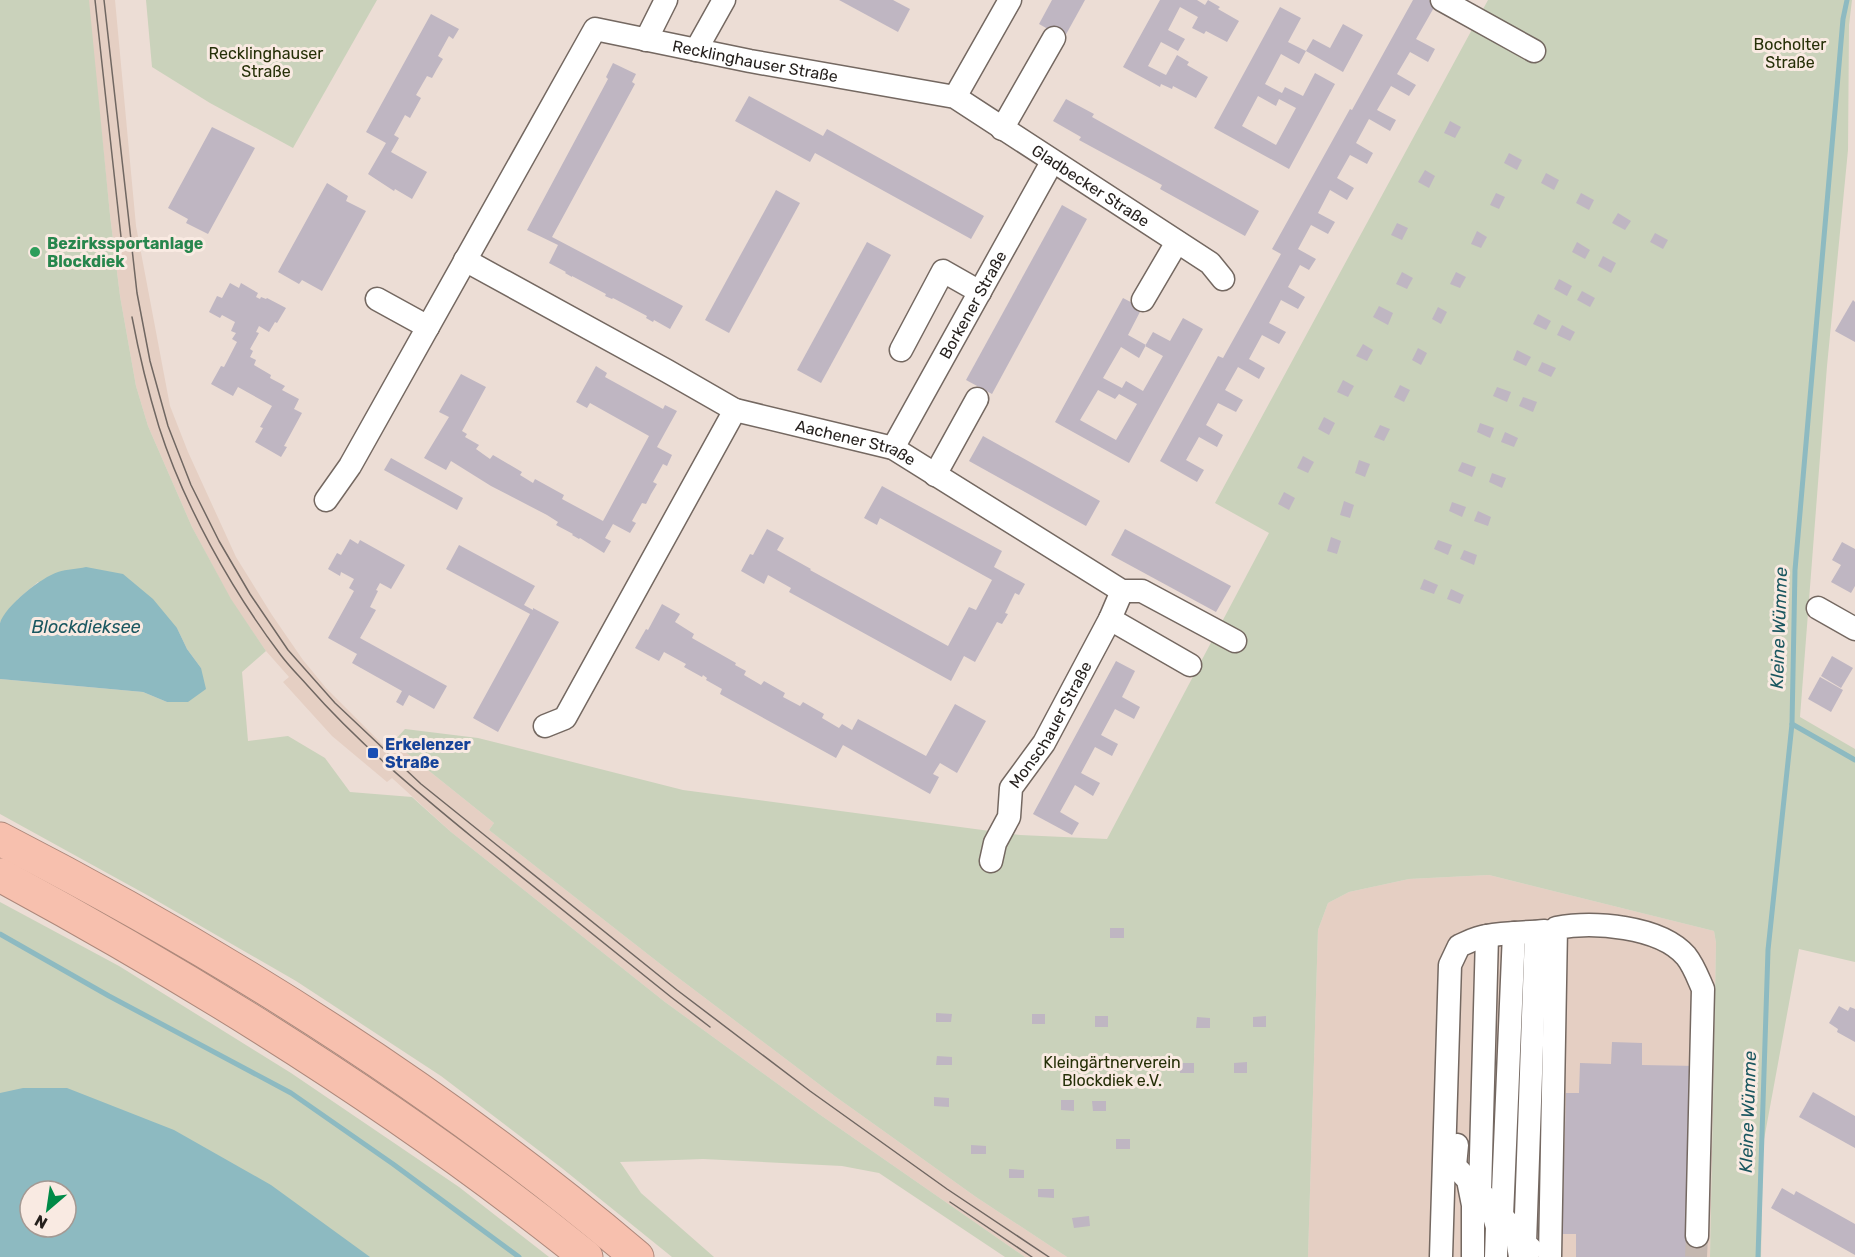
<svg xmlns="http://www.w3.org/2000/svg" width="1855" height="1257" font-family="Rubik,sans-serif">
<rect width="100%" height="100%" fill="#ecddd5"/>
<!-- built -->
<g fill="#e5cfc3">
<polygon points="88,0 115,0 136,226 170,406 188,452 236,557 272,615 303,660 326,688 384,746 393,742 494,823 489,830 668,970 836,1097 976,1197 1067,1257 1025,1257 819,1114 665,1002 451,832 392,778 387,782 332,736 283,682 289,677 266,651 231,600 192,527 148,426 136,386 120,296 110,215"/>
<polygon points="1489,875 1714,931 1716,943 1710,1257 1308,1257 1318,930 1328,903 1349,892 1409,879"/>
</g>
<!-- green -->
<g fill="#cad2bb" fill-rule="evenodd">
<polygon points="0,0 89,0 110,215 120,296 136,386 148,426 192,527 231,599 266,651 242,672 248,741 288,736 325,758 350,792 412,797 451,832 665,1002 819,1114 1025,1257 1005,1257 879,1173 842,1166 703,1159 620,1162 641,1193 714,1257 672,1257 563,1169 441,1076 296,981 147,895 0,814 0,679 143,692 167,702 188,702 201,668 187,649 177,628 38,582 18,599 0,623"/>
<polygon points="146,0 377,0 293,148 210,103 152,67"/>
<polygon points="1488,0 1852,0 1849,25 1848,150 1827,366 1800,717 1855,749 1855,962 1799,949 1763,1145 1761,1257 1710,1257 1716,943 1714,931 1489,875 1409,879 1349,892 1328,903 1318,930 1308,1257 1067,1257 976,1197 836,1097 668,970 489,830 494,823 393,742 405,729 478,738 683,790 1020,835 1107,839 1269,533 1215,503"/>
<path d="M 0,902 L 119,966 L 291,1073 L 459,1187 L 549,1257 L 0,1257 ZM 30,1191 L 66,1191 L 66,1227 L 30,1227 Z"/>
</g>
<!-- water -->
<g fill="#8dbac1" fill-rule="evenodd">
<path d="M 86,567 L 123,574 L 153,599 L 177,628 L 187,649 L 201,668 L 206,689 L 188,702 L 167,702 L 143,692 L 0,679 C 0,668 0,632 0,623 C 5,606 42,577 58,572 C 67,569 77,569 86,567 Z"/>
<path d="M 23,1088 L 67,1088 L 174,1130 L 271,1185 L 370,1257 L 0,1257 L 0,1093 ZM 30,1191 L 66,1191 L 66,1227 L 30,1227 Z"/>
</g>
<g fill="none" stroke-linecap="round" stroke-linejoin="round">
<!-- stream -->
<g stroke="#8dbac1" stroke-width="5">
<polyline points="1792,724 1855,760"/>
<polyline points="0,934 109,996 291,1093 393,1164 519,1257"/>
<polyline points="1758,1257 1768,950 1792,724 1795,570 1843,19 1847,0"/>
</g>
</g>
<!-- building -->
<g fill="#bfb6c2" fill-rule="evenodd">
<polygon points="839,0 893,0 910,9 898,32"/>
<polygon points="1052,0 1085,0 1064,38 1039,24"/>
<polygon points="1160,0 1197,0 1205,5 1208,0 1220,7 1218,9 1239,21 1227,42 1206,31 1204,34 1192,28 1198,17 1180,7 1168,30 1185,39 1178,51 1161,42 1148,66 1166,75 1177,55 1189,62 1187,65 1208,77 1196,98 1173,86 1172,89 1161,84 1160,87 1123,67"/>
<polygon points="1413,0 1429,0 1436,4 1416,39 1435,49 1428,62 1410,52 1397,74 1416,85 1409,96 1391,86 1377,110 1396,120 1390,131 1369,119 1356,143 1373,153 1367,164 1350,155 1337,178 1354,188 1347,200 1330,190 1318,213 1335,222 1328,234 1311,225 1298,249 1316,259 1309,270 1300,265 1288,287 1305,297 1298,309 1281,300 1269,323 1286,332 1279,344 1262,335 1249,359 1265,368 1259,379 1238,367 1225,390 1243,400 1236,412 1218,403 1206,425 1223,435 1217,447 1199,437 1186,460 1204,470 1197,482 1160,461 1218,356 1223,358 1281,254 1272,249 1350,109 1352,110"/>
<path d="M 1280,7 L 1301,18 L 1288,42 L 1306,51 L 1299,64 L 1281,54 L 1265,84 L 1282,93 L 1285,87 L 1303,96 L 1315,73 L 1335,84 L 1289,169 L 1214,128 ZM 1258,96 L 1276,106 L 1279,99 L 1296,108 L 1276,145 L 1242,126 Z"/>
<polygon points="431,14 459,29 453,39 449,36 438,56 443,59 437,69 432,78 427,76 416,95 421,98 410,118 405,115 394,135 399,138 391,152 427,172 412,199 395,189 394,191 368,174 386,143 366,132"/>
<polygon points="1343,24 1363,35 1343,72 1306,51 1313,39 1330,48"/>
<polygon points="613,63 636,74 632,82 635,84 552,237 683,306 670,329 654,320 653,322 646,318 647,316 613,298 612,299 605,296 606,294 572,276 572,277 565,273 566,272 549,263 558,245 527,230 608,79 606,77"/>
<polygon points="749,96 823,136 827,129 984,216 971,239 815,153 810,162 735,121"/>
<polygon points="1066,99 1094,114 1092,117 1259,211 1245,236 1160,189 1162,185 1079,140 1081,137 1053,121"/>
<polygon points="1450,121 1461,127 1455,138 1444,133"/>
<polygon points="212,127 255,148 208,234 186,223 188,219 168,208"/>
<polygon points="1509,153 1522,160 1517,170 1504,163"/>
<polygon points="1425,170 1435,176 1429,188 1418,182"/>
<polygon points="1546,173 1559,180 1554,190 1541,183"/>
<polygon points="327,183 348,196 346,201 366,211 322,291 302,280 299,284 278,272"/>
<polygon points="776,190 800,203 729,333 705,320"/>
<polygon points="1496,193 1505,197 1499,209 1490,205"/>
<polygon points="1581,193 1594,200 1589,210 1576,203"/>
<polygon points="1062,205 1087,219 992,394 966,380"/>
<polygon points="1618,213 1631,221 1625,230 1612,223"/>
<polygon points="1397,223 1408,228 1402,240 1391,235"/>
<polygon points="1477,231 1487,237 1481,248 1471,244"/>
<polygon points="1655,233 1668,240 1663,249 1650,242"/>
<polygon points="867,242 891,255 821,383 797,370"/>
<polygon points="1577,242 1590,250 1585,259 1572,252"/>
<polygon points="1603,256 1616,263 1611,273 1598,266"/>
<polygon points="1402,272 1413,278 1407,289 1396,284"/>
<polygon points="1456,272 1466,277 1460,288 1450,284"/>
<polygon points="1559,279 1572,286 1567,296 1554,289"/>
<polygon points="230,283 239,288 241,283 258,293 256,297 260,299 261,297 266,299 267,298 286,308 277,323 275,322 269,332 259,326 256,332 259,333 250,349 253,351 250,357 256,360 254,365 271,375 270,378 285,386 282,390 299,399 294,409 302,413 284,446 287,447 281,457 255,442 263,428 260,427 272,406 238,387 233,396 211,384 221,366 224,367 237,342 232,339 236,333 231,331 235,322 222,315 220,318 209,312 217,296 222,298"/>
<polygon points="1582,291 1595,298 1590,307 1577,300"/>
<path d="M 1123,298 L 1142,308 L 1128,335 L 1146,345 L 1139,358 L 1121,347 L 1103,378 L 1122,388 L 1126,381 L 1143,391 L 1163,356 L 1145,346 L 1153,332 L 1170,341 L 1183,318 L 1203,329 L 1129,463 L 1055,422 ZM 1098,390 L 1115,399 L 1119,394 L 1137,404 L 1116,440 L 1080,420 Z"/>
<polygon points="1853,300 1855,302 1855,342 1835,331"/>
<polygon points="1379,306 1393,313 1388,325 1373,317"/>
<polygon points="1438,307 1447,312 1441,324 1432,319"/>
<polygon points="1538,314 1551,321 1546,330 1533,324"/>
<polygon points="1562,325 1575,332 1570,341 1557,335"/>
<polygon points="1363,344 1373,350 1367,361 1356,356"/>
<polygon points="1418,348 1427,353 1421,365 1412,360"/>
<polygon points="1517,350 1531,357 1526,366 1513,360"/>
<polygon points="1542,362 1556,368 1551,377 1538,371"/>
<polygon points="596,366 607,373 605,377 663,409 665,405 677,411 657,447 672,455 667,466 663,464 653,482 657,484 651,494 646,504 642,503 632,521 636,523 630,533 613,524 605,538 611,541 604,553 580,538 579,539 572,535 573,534 556,525 558,522 547,515 491,486 451,461 446,470 424,458 449,417 439,412 461,374 486,387 462,431 467,434 465,437 479,445 476,449 490,459 493,455 522,472 520,475 533,483 535,479 564,495 562,499 603,521 649,436 590,403 587,408 576,402"/>
<polygon points="1343,380 1354,386 1348,397 1337,392"/>
<polygon points="1400,385 1410,390 1404,402 1394,397"/>
<polygon points="1497,387 1511,392 1507,402 1493,396"/>
<polygon points="1523,397 1537,402 1533,412 1519,406"/>
<polygon points="1324,417 1335,423 1329,435 1318,429"/>
<polygon points="1480,423 1494,428 1490,438 1477,432"/>
<polygon points="1380,425 1390,429 1384,441 1374,437"/>
<polygon points="1505,432 1518,438 1514,447 1501,442"/>
<polygon points="983,436 1100,501 1086,526 969,461"/>
<polygon points="1303,456 1314,462 1308,473 1297,468"/>
<polygon points="391,458 463,498 457,510 384,470"/>
<polygon points="1359,460 1370,464 1365,477 1355,473"/>
<polygon points="1462,462 1476,467 1472,477 1458,471"/>
<polygon points="1492,473 1506,478 1502,488 1489,482"/>
<polygon points="882,486 1002,551 994,567 1025,584 1019,595 1015,593 1005,613 1008,614 1002,624 997,622 975,662 964,656 951,681 789,592 791,588 768,575 764,584 741,571 750,554 753,555 767,529 784,538 777,550 811,569 810,570 948,646 969,607 976,610 992,580 880,518 877,525 864,518"/>
<polygon points="1284,492 1295,498 1289,510 1278,504"/>
<polygon points="1344,501 1354,505 1350,518 1340,515"/>
<polygon points="1452,502 1466,507 1462,517 1449,511"/>
<polygon points="1478,511 1491,517 1488,526 1474,521"/>
<polygon points="1125,529 1231,586 1216,612 1111,555"/>
<polygon points="1331,537 1341,541 1337,554 1327,551"/>
<polygon points="350,539 358,544 360,540 405,565 391,589 380,583 376,590 378,591 370,607 376,610 360,638 447,686 434,709 409,695 403,706 396,702 402,691 352,663 357,654 328,638 354,591 349,588 354,579 341,572 340,576 328,569 337,553 341,555"/>
<polygon points="1438,540 1452,545 1448,555 1434,549"/>
<polygon points="1842,542 1855,549 1855,586 1851,593 1831,582 1841,565 1832,560"/>
<polygon points="459,545 535,586 524,605 533,610 533,608 559,622 498,732 473,718 530,614 446,569"/>
<polygon points="1464,550 1477,555 1474,565 1460,559"/>
<polygon points="1424,579 1438,585 1434,594 1420,589"/>
<polygon points="1451,589 1464,595 1460,604 1447,599"/>
<polygon points="662,604 680,614 675,622 694,634 692,638 736,663 735,665 746,671 744,675 761,685 764,681 785,693 783,697 800,706 803,702 824,714 822,718 839,728 842,724 852,730 858,719 926,756 955,704 986,721 957,773 940,763 933,774 939,777 930,794 843,745 836,758 720,694 722,689 706,680 707,678 703,675 702,677 684,667 686,664 664,652 659,661 635,648 646,629 648,630"/>
<polygon points="1832,656 1853,668 1841,688 1821,676"/>
<polygon points="1116,661 1135,671 1122,697 1140,707 1134,719 1115,709 1101,735 1118,744 1112,756 1095,747 1081,773 1100,783 1093,796 1075,785 1060,812 1079,823 1072,835 1033,814"/>
<polygon points="1820,677 1843,690 1831,712 1808,699"/>
<rect x="1110" y="928" width="14" height="10"/>
<polygon points="1839,1006 1848,1011 1850,1007 1855,1009 1855,1042 1837,1032 1838,1029 1829,1023"/>
<polygon points="936,1013 952,1014 951,1022 936,1022"/>
<rect x="1032" y="1014" width="13" height="10"/>
<rect x="1095" y="1016" width="13" height="11"/>
<polygon points="1266,1016 1266,1027 1253,1027 1253,1017"/>
<polygon points="1197,1017 1210,1018 1210,1028 1196,1028"/>
<polygon points="1612,1042 1642,1043 1642,1065 1697,1066 1703,1257 1576,1257 1576,1234 1562,1234 1566,1093 1579,1093 1580,1063 1611,1064"/>
<polygon points="937,1056 952,1057 952,1065 936,1065"/>
<rect x="1044" y="1058" width="13" height="10"/>
<rect x="1094" y="1058" width="14" height="11"/>
<polygon points="1247,1062 1247,1073 1234,1073 1234,1063"/>
<rect x="1180" y="1063" width="14" height="10"/>
<polygon points="1813,1092 1855,1116 1855,1148 1799,1117"/>
<polygon points="934,1097 949,1098 949,1107 934,1106"/>
<polygon points="1061,1100 1074,1100 1074,1111 1061,1110"/>
<polygon points="1092,1101 1106,1101 1106,1111 1093,1111"/>
<rect x="1116" y="1139" width="14" height="10"/>
<polygon points="971,1145 986,1146 986,1154 971,1154"/>
<polygon points="1009,1169 1024,1170 1024,1178 1009,1178"/>
<polygon points="1782,1188 1794,1195 1796,1191 1855,1224 1855,1255 1771,1208"/>
<polygon points="1038,1189 1054,1189 1054,1198 1038,1197"/>
<polygon points="1089,1216 1090,1226 1074,1228 1072,1218"/>
</g>
<g fill="none" stroke-linecap="round" stroke-linejoin="round">
<!-- minor-tunnel -->
<polyline stroke="#c4b7b0" stroke-width="22" stroke-dasharray="22 11" stroke-linecap="butt" points="1696,1257 1697,1236"/>
<defs>
<g id="minor">
<polyline points="1442,0 1534,51"/>
<polyline points="646,40 666,0"/>
<polyline points="696,50 724,0"/>
<polyline points="955,97 1010,0"/>
<polyline points="1002,129 1054,38"/>
<path id="s1" d="M 465,260 L 667,371 L 735,410 L 893,448 L 1122,591 L 1142,591 L 1235,641"/>
<polyline points="377,299 428,327"/>
<polyline points="1143,300 1177,242"/>
<polyline points="901,350 943,271 980,292"/>
<path id="s2" d="M 893,448 L 1052,162"/>
<polyline points="935,475 977,399"/>
<path id="s3" d="M 326,500 L 350,466 L 595,29 L 750,61 L 955,97 L 1210,263 L 1223,279"/>
<polyline points="1818,608 1855,629"/>
<polyline points="1110,619 1190,665"/>
<polyline points="545,726 565,718 735,410"/>
<path id="s4" d="M 991,861 L 995,843 L 1009,817 L 1011,788 L 1044,743 L 1110,619 L 1122,591"/>
<polyline points="1514,933 1502,1216 1516,1232 1520,1257"/>
<polyline points="1487,936 1480,1192 1490,1203 1497,1227 1496,1257"/>
<polyline points="1457,1145 1455,1166 1468,1180 1473,1205 1473,1257"/>
<polyline points="1531,1249 1525,1243 1536,932"/>
<path d="M 1441,1257 L 1450,965 L 1459,946 C 1468,942 1477,937 1487,936 C 1506,932 1526,933 1545,931"/>
<path d="M 1550,1257 L 1556,928 C 1593,921 1660,926 1686,956 C 1694,966 1698,978 1703,989 L 1697,1236"/>
</g>
<g id="highway">
<path d="M 0,839 C 226,955 444,1093 637,1257"/>
<path d="M 0,875 C 205,986 404,1110 586,1257"/>
</g>
</defs>
<!-- minor casing -->
<use href="#minor" stroke="#746861" stroke-width="25"/>
<!-- highway casing -->
<use href="#highway" stroke="#ad887b" stroke-width="35"/>
<!-- minor -->
<use href="#minor" stroke="#fff" stroke-width="22"/>
<!-- highway -->
<use href="#highway" stroke="#f7c0ae" stroke-width="33"/>
<!-- tram -->
<g stroke="#706762" stroke-width="1.5">
<polyline points="95,0 122,246"/>
<polyline points="104,0 137,293 150,361 168,426 191,485 219,541 250,594 288,650 335,703 421,784 677,990 810,1091 947,1189 1049,1257"/>
<path d="M 132,317 C 139,354 148,391 159,427 C 184,505 231,589 280,654 C 288,665 298,675 307,685 C 358,743 417,792 477,841 C 542,893 607,945 671,997 L 710,1027"/>
<polyline points="950,1202 1032,1257"/>
</g>
</g>
<!-- markers -->
<circle fill="#2e9e5b" stroke="#f9eae2" stroke-width="2" cx="35" cy="252" r="6"/>
<rect fill="#1a4fb4" stroke="#f9eae2" stroke-width="2" x="367" y="747" width="12" height="12" rx="3"/>
<g text-anchor="middle" dominant-baseline="central" stroke-width="6" stroke-linejoin="round" paint-order="stroke">
<!-- park labels -->
<g font-size="16" fill="#263008" stroke="#f9eae2">
<text x="1790" y="44">Bocholter<tspan x="1790" dy="18">Straße</tspan></text>
<text x="266" y="53">Recklinghauser<tspan x="266" dy="18">Straße</tspan></text>
<text x="1112" y="1062">Kleingärtnerverein<tspan x="1112" dy="18">Blockdiek e.V.</tspan></text>
</g>
<!-- street labels -->
<g font-size="16" fill="#241f1c" stroke="#f9eae2">
<text stroke="none"><textPath href="#s3" startOffset="706">Recklinghauser Straße</textPath></text>
<text stroke="none"><textPath href="#s3" startOffset="1071">Gladbecker Straße</textPath></text>
<text stroke="none"><textPath href="#s2" startOffset="164">Borkener Straße</textPath></text>
<text stroke="none"><textPath href="#s1" startOffset="434">Aachener Straße</textPath></text>
<text stroke="none"><textPath href="#s4" startOffset="152">Monschauer Straße</textPath></text>
</g>
<!-- leisure labels -->
<g font-size="16" font-weight="bold" fill="#27864d" stroke="#f9eae2" text-anchor="start">
<text x="47" y="243">Bezirkssportanlage<tspan x="47" dy="18">Blockdiek</tspan></text>
</g>
<!-- transit labels -->
<g font-size="16" font-weight="bold" fill="#164399" stroke="#f9eae2" text-anchor="start">
<text x="385" y="744">Erkelenzer<tspan x="385" dy="18">Straße</tspan></text>
</g>
<!-- water labels -->
<g font-size="18" font-style="italic" fill="#1a5760" stroke="#f9eae2">
<text x="86" y="627">Blockdieksee</text>
<text transform="translate(1779 628) rotate(-88)">Kleine Wümme</text>
<text transform="translate(1748 1112) rotate(-88)">Kleine Wümme</text>
</g>
</g>
<!-- north arrow -->
<g transform="translate(48 1209) rotate(209)"><circle r="28" fill="#f9eae2" stroke="#a49993" stroke-width="1.5"/>
<path d="M0-4.5L10 22L0 15L-10 22Z" fill="#008a47"/>
<text y="-9" font-size="16" font-weight="bold" text-anchor="middle" fill="#241f1c">N</text>
</g>
</svg>
